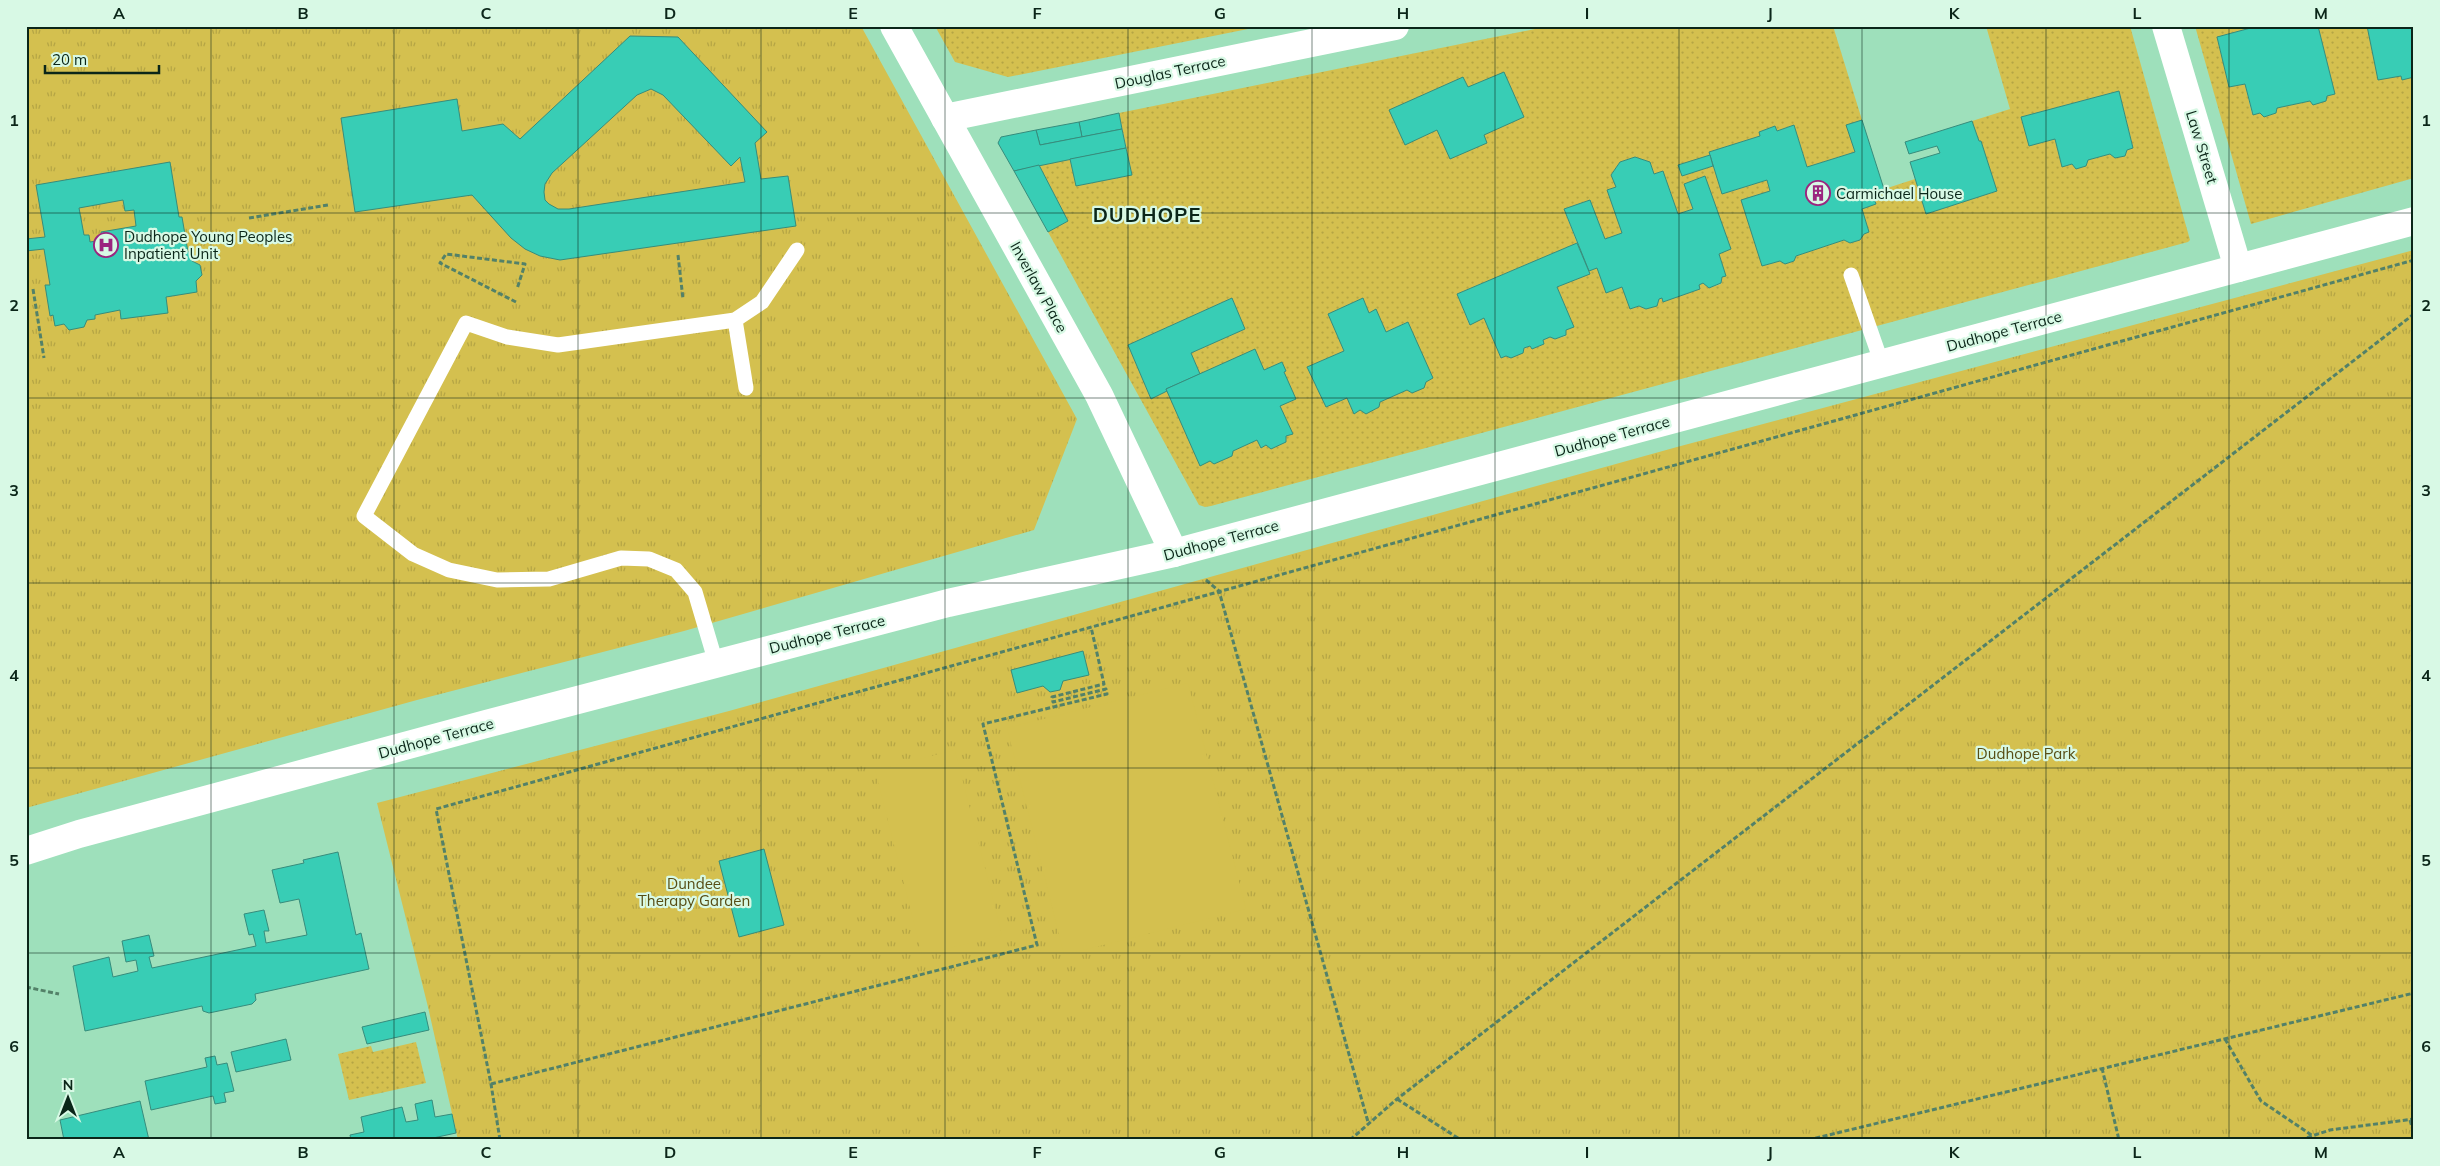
<svg xmlns="http://www.w3.org/2000/svg" width="2440" height="1166" font-family="Mulish,sans-serif">
<defs>
<pattern id="grass-dots" width="8" height="8" patternUnits="userSpaceOnUse" patternTransform="scale(1.25)"><rect width="8" height="8" fill="#d4c04f"/><path d="M2 2h.1M6 6h.1" fill="none" stroke="#b5a544" stroke-width="1.8" stroke-linecap="round"/></pattern>
<pattern id="park-tufts" width="24" height="20" patternUnits="userSpaceOnUse" patternTransform="scale(1.25)"><rect width="24" height="20" fill="#d4c04f"/><path d="M3 7l-1-3M5 7V3M7 7l1-3M15 17l-1-3M17 17v-4M19 17l1-3" fill="none" stroke="#b5a544"/></pattern>
</defs>
<rect width="100%" height="100%" fill="#9ee0bb"/>
<!-- grass -->
<g fill="url(#grass-dots)" fill-rule="evenodd">
<polygon points="935,26 1263,26 1008,77 955,62"/>
<path d="M 1550,26 L 1833,26 L 1862,120 L 1847,125 L 1855,152 L 1807,167 L 1794,125 L 1777,131 L 1775,126 L 1759,132 L 1760,136 L 1709,152 L 1710,155 L 1678,166 L 1682,176 L 1713,166 L 1723,194 L 1767,180 L 1770,191 L 1742,201 L 1763,266 L 1780,261 L 1785,264 L 1794,261 L 1796,256 L 1844,240 L 1850,243 L 1860,240 L 1864,234 L 1869,232 L 1862,209 L 1876,204 L 1872,193 L 1915,179 L 1926,214 L 1997,191 L 1981,141 L 1979,141 L 1972,121 L 2010,109 L 1986,26 L 2130,26 L 2190,240 L 2188,242 L 1211,506 L 1205,507 L 1199,505 L 1048,232 L 1068,221 L 1039,165 L 1070,159 L 1076,186 L 1132,175 L 1119,113 ZM 2119,91 L 2133,147 L 2127,150 L 2125,156 L 2115,158 L 2110,154 L 2088,160 L 2086,166 L 2076,169 L 2072,164 L 2062,167 L 2055,139 L 2029,146 L 2021,117 ZM 1635,157 L 1650,162 L 1654,174 L 1663,171 L 1678,214 L 1693,209 L 1684,184 L 1705,176 L 1719,254 L 1726,276 L 1722,277 L 1721,284 L 1709,288 L 1703,283 L 1699,285 L 1700,289 L 1663,302 L 1662,298 L 1659,299 L 1657,306 L 1646,309 L 1639,306 L 1631,309 L 1622,287 L 1606,293 L 1597,268 L 1589,271 L 1589,274 L 1557,287 L 1574,327 L 1566,330 L 1566,336 L 1555,339 L 1550,337 L 1543,340 L 1544,344 L 1532,349 L 1530,346 L 1501,358 L 1484,318 L 1469,324 L 1457,294 L 1577,243 L 1564,209 L 1590,200 L 1605,239 L 1622,233 L 1607,190 L 1616,187 L 1611,175 L 1620,162 ZM 1232,298 L 1245,329 L 1191,353 L 1200,374 L 1264,370 L 1282,362 L 1286,371 L 1284,372 L 1295,399 L 1280,406 L 1292,434 L 1286,436 L 1286,442 L 1271,449 L 1266,445 L 1261,448 L 1257,440 L 1233,451 L 1232,456 L 1214,464 L 1210,461 L 1201,465 L 1167,391 L 1151,399 L 1128,345 ZM 1363,298 L 1369,313 L 1376,310 L 1386,332 L 1407,322 L 1412,393 L 1407,390 L 1380,402 L 1379,407 L 1366,413 L 1360,410 L 1354,413 L 1347,398 L 1326,407 L 1307,367 L 1344,351 L 1328,314 Z"/>
<polygon points="2195,26 2258,26 2217,37 2229,87 2245,84 2252,114 2260,113 2265,117 2276,113 2277,108 2310,101 2313,104 2325,101 2327,96 2335,94 2318,26 2414,26 2414,178 2251,224"/>
<polygon points="416,1042 426,1083 349,1100 338,1054 371,1046 373,1052"/>
</g>
<!-- park -->
<g fill="url(#park-tufts)">
<polygon points="26,26 861,26 1077,419 1034,530 684,631 417,700 26,808"/>
<polygon points="2414,250 2414,1140 458,1140 428,1007 377,803 729,711 1677,447"/>
</g>
<!-- pitch -->
<g fill="#d4c04f">
<polygon points="1188,683 1246,909 1064,955 1007,728"/>
<polygon points="955,750 1002,935 922,955 875,770"/>
</g>
<!-- building -->
<g fill="#38cdb5" stroke="#378c7c" fill-rule="evenodd">
<polygon points="2258,26 2318,26 2335,94 2327,96 2326,101 2313,105 2310,101 2277,108 2276,113 2264,117 2260,113 2253,115 2245,84 2229,87 2217,37"/>
<polygon points="2367,26 2414,26 2414,77 2402,80 2401,76 2378,80"/>
<path d="M 630,36 L 678,37 L 767,132 L 755,143 L 761,179 L 788,176 L 796,226 L 560,260 L 540,256 L 525,249 L 511,238 L 472,195 L 355,212 L 341,118 L 457,99 L 462,131 L 503,124 L 520,139 ZM 651,89 L 663,95 L 731,166 L 740,157 L 745,182 L 569,209 L 558,209 L 549,204 L 545,200 L 544,192 L 545,184 L 552,173 L 637,95 Z"/>
<polygon points="1504,72 1524,117 1484,135 1487,143 1450,159 1437,130 1405,145 1389,110 1463,77 1468,87"/>
<polygon points="2119,91 2133,148 2127,150 2125,156 2115,158 2110,154 2088,160 2086,166 2076,169 2072,164 2062,167 2055,139 2029,146 2021,117"/>
<polygon points="1119,113 1122,129 1082,137 1079,122"/>
<polygon points="1862,120 1884,189 1872,193 1876,204 1862,209 1869,232 1864,234 1860,240 1850,243 1844,240 1796,256 1794,261 1785,264 1780,261 1762,266 1741,200 1770,191 1767,180 1722,194 1709,152 1760,136 1759,132 1775,126 1777,131 1794,125 1807,167 1855,152 1846,125"/>
<polygon points="1972,121 1979,141 1981,141 1997,191 1926,214 1910,162 1940,153 1937,146 1909,154 1905,142"/>
<polygon points="1079,122 1082,137 1040,145 1036,130"/>
<polygon points="1122,129 1126,148 1014,171 998,143 1001,137 1036,130 1040,145"/>
<polygon points="1126,148 1132,175 1076,186 1070,159"/>
<polygon points="1710,155 1713,166 1682,176 1678,165"/>
<polygon points="1635,157 1650,162 1654,174 1663,171 1678,214 1693,209 1684,184 1705,176 1731,249 1719,254 1726,276 1722,277 1721,283 1709,288 1703,283 1699,285 1700,289 1663,302 1662,298 1659,299 1657,306 1646,309 1639,306 1630,309 1622,287 1606,293 1597,268 1589,271 1564,209 1590,200 1605,239 1622,233 1607,190 1616,187 1611,175 1620,162"/>
<path d="M 170,162 L 179,217 L 182,217 L 188,252 L 191,251 L 192,261 L 200,265 L 202,275 L 196,281 L 197,292 L 166,297 L 168,313 L 121,319 L 120,310 L 95,315 L 95,319 L 87,320 L 84,327 L 69,330 L 64,324 L 55,326 L 53,315 L 50,316 L 45,285 L 50,285 L 44,249 L 26,251 L 26,239 L 45,237 L 36,185 ZM 123,200 L 125,211 L 134,210 L 136,226 L 101,232 L 102,240 L 90,242 L 89,235 L 84,235 L 79,208 Z"/>
<polygon points="1039,165 1068,221 1048,232 1014,171"/>
<polygon points="1577,243 1590,274 1557,287 1574,327 1566,330 1566,335 1555,339 1550,337 1543,340 1544,344 1532,349 1530,346 1524,348 1523,353 1511,358 1506,356 1501,358 1484,318 1470,325 1457,294"/>
<polygon points="1232,298 1245,329 1191,353 1200,374 1166,389 1167,391 1151,399 1128,345"/>
<polygon points="1363,298 1369,313 1376,309 1386,332 1408,322 1433,378 1426,382 1424,388 1412,393 1407,390 1380,402 1379,407 1366,414 1360,410 1354,414 1347,398 1326,407 1307,367 1344,351 1328,314"/>
<polygon points="1255,349 1264,370 1282,362 1286,371 1284,372 1296,399 1280,406 1293,434 1286,436 1286,442 1271,449 1266,445 1261,448 1257,440 1233,451 1232,456 1214,464 1210,461 1200,466 1166,389"/>
<polygon points="1083,651 1089,675 1063,681 1060,690 1050,692 1043,686 1017,693 1011,670"/>
<polygon points="764,849 784,925 739,937 719,861"/>
<polygon points="338,852 356,935 361,933 369,969 255,994 256,1000 252,1004 209,1013 203,1011 202,1006 85,1031 73,966 109,957 113,977 138,971 136,960 126,962 122,941 149,935 154,956 149,957 152,968 256,946 253,934 249,935 244,914 264,910 269,931 264,931 266,943 307,935 299,899 280,903 272,870 304,863 303,860"/>
<polygon points="425,1012 429,1030 367,1044 362,1027"/>
<polygon points="286,1039 291,1060 236,1072 231,1052"/>
<polygon points="215,1056 217,1065 227,1063 234,1091 224,1093 226,1102 215,1104 213,1096 151,1110 145,1081 207,1067 205,1058"/>
<polygon points="432,1100 435,1117 452,1114 456,1133 424,1140 351,1140 350,1135 364,1132 361,1117 402,1107 406,1122 418,1120 415,1104"/>
<polygon points="140,1101 149,1140 64,1140 60,1120"/>
</g>
<g fill="none" stroke-linecap="round" stroke-linejoin="round">
<!-- path -->
<g stroke="#538168" stroke-width="3" stroke-dasharray="5 2.5" stroke-linecap="butt">
<polyline points="249,218 328,205"/>
<polyline points="678,255 683,299"/>
<polyline points="33,289 44,358"/>
<polyline points="516,302 440,263 446,254 525,264 517,289"/>
<polyline points="1206,580 1219,591 1368,1122"/>
<polyline points="26,987 59,994"/>
<polyline points="2225,1039 2261,1101 2313,1136"/>
<polyline points="2102,1068 2119,1140"/>
<polyline points="491,1084 1037,945 983,724 1107,694 1106,689 1053,702 1052,697 1104,684 1091,627"/>
<polyline points="1397,1099 1461,1140"/>
<polyline points="2410,1120 2414,1134"/>
<polyline points="500,1140 491,1084 436,809 2414,260"/>
<polyline points="1350,1140 1397,1099 2414,314"/>
<polyline points="1808,1140 2414,993"/>
<polyline points="2300,1140 2330,1130 2414,1119"/>
</g>
<!-- lane -->
<g stroke="#fff" stroke-width="15">
<polyline points="1851,275 1882,364"/>
<polyline points="735,320 746,388"/>
<polyline points="716,663 695,592 676,570 649,559 621,558 549,579 497,580 449,570 413,554 364,516 466,323 507,337 558,345 735,320 762,302 797,250"/>
</g>
<!-- street -->
<g stroke="#fff" stroke-width="28">
<polyline points="894,26 1099,395 1174,553"/>
<polyline points="2166,26 2238,268"/>
<polyline points="945,118 1395,26"/>
</g>
<!-- secondary -->
<polyline stroke="#fff" stroke-width="28" points="26,851 79,834 486,724 948,603 1174,553 2414,221"/>
</g>
<!-- grid -->
<path fill="none" stroke="#0b2619" stroke-width="1" stroke-opacity="0.55" d="M 211,26 L 211,1140M 394,26 L 394,1140M 578,26 L 578,1140M 761,26 L 761,1140M 945,26 L 945,1140M 1128,26 L 1128,1140M 1312,26 L 1312,1140M 1495,26 L 1495,1140M 1679,26 L 1679,1140M 1862,26 L 1862,1140M 2046,26 L 2046,1140M 2229,26 L 2229,1140M 26,213 L 2414,213M 26,398 L 2414,398M 26,583 L 2414,583M 26,768 L 2414,768M 26,953 L 2414,953"/>
<!-- icons -->
<defs>
<symbol id="building-ring" viewBox="-11 -11 22 22"><circle r="9.5" fill="#d8f9e5" stroke="#9b257f" stroke-width="1.5"/><path d="M-4-6H4V6H1V3H-1V6H-4ZM-2.5-4.3h1.7v1.8h-1.7ZM.8-4.3h1.7v1.8H.8ZM-2.5-1h1.7V.8h-1.7ZM.8-1h1.7V.8H.8Z" fill="#9b257f"/></symbol>
<symbol id="hospital-ring" viewBox="-11 -11 22 22"><circle r="9.5" fill="#d8f9e5" stroke="#9b257f" stroke-width="1.5"/><path d="M-5-5h3v3.5h4V-5h3V5h-3V1.5h-4V5h-3Z" fill="#9b257f"/></symbol>
</defs>
<g fill-rule="evenodd">
<use href="#building-ring" x="1804" y="179" width="28" height="28"/>
<use href="#hospital-ring" x="92" y="231" width="28" height="28"/>
</g>
<g text-anchor="middle" dominant-baseline="central" stroke-width="4.5" stroke-linejoin="round" paint-order="stroke">
<!-- street labels -->
<g font-size="15" fill="#0b2619" stroke="#d8f9e5">
<text transform="translate(1170 72) rotate(-12)">Douglas Terrace</text>
<text transform="translate(2202 147) rotate(73)">Law Street</text>
<text transform="translate(1039 287) rotate(61)">Inverlaw Place</text>
<text transform="translate(2004 331) rotate(-15)">Dudhope Terrace</text>
<text transform="translate(1612 436) rotate(-15)">Dudhope Terrace</text>
<text transform="translate(1221 540) rotate(-15)">Dudhope Terrace</text>
<text transform="translate(827 634) rotate(-14)">Dudhope Terrace</text>
<text transform="translate(436 738) rotate(-15)">Dudhope Terrace</text>
</g>
<!-- poi labels -->
<g font-size="15" fill="#0b2619" stroke="#d8f9e5" text-anchor="start">
<text x="1836" y="193">Carmichael House</text>
<text x="124" y="236">Dudhope Young Peoples<tspan x="124" dy="17">Inpatient Unit</tspan></text>
</g>
<!-- park labels -->
<g font-size="15" fill="#574d14" stroke="#d8f9e5">
<text x="2026" y="753">Dudhope Park</text>
<text x="694" y="883">Dundee<tspan x="694" dy="17">Therapy Garden</tspan></text>
</g>
<!-- district labels -->
<g font-size="20" font-weight="bold" letter-spacing="1" fill="#0b2619" stroke="#d8f9e5">
<text x="1147" y="214">DUDHOPE</text>
</g>
</g>
<!-- border -->
<rect width="2440" height="1166" fill="none" stroke="#d8f9e5" stroke-width="55"/>
<!-- north arrow -->
<g transform="translate(68 1098)" stroke="#d8f9e5" stroke-width="4" paint-order="stroke">
<path d="M0-4L9 19L0 12L-9 19Z" fill="#0b2619"/>
<text y="-8" font-size="14" font-weight="bold" text-anchor="middle" fill="#0b2619">N</text>
</g>
<!-- scale -->
<path d="M45 65v8h114v-8" fill="none" stroke="#0b2619" stroke-width="2.5"/>
<text x="52" y="65" font-size="15" fill="#0b2619" stroke="#d8f9e5" stroke-width="4" paint-order="stroke">20 m</text>
<rect x="28" y="28" width="2384" height="1110" fill="none" stroke="#0b2619" stroke-width="2"/>
<g font-size="16" text-anchor="middle" font-weight="bold" fill="#0b2619">
<text x="119" y="19">A</text>
<text x="303" y="19">B</text>
<text x="486" y="19">C</text>
<text x="670" y="19">D</text>
<text x="853" y="19">E</text>
<text x="1037" y="19">F</text>
<text x="1220" y="19">G</text>
<text x="1403" y="19">H</text>
<text x="1587" y="19">I</text>
<text x="1770" y="19">J</text>
<text x="1954" y="19">K</text>
<text x="2137" y="19">L</text>
<text x="2321" y="19">M</text>
<text x="14" y="126">1</text>
<text x="2426" y="126">1</text>
<text x="14" y="311">2</text>
<text x="2426" y="311">2</text>
<text x="14" y="496">3</text>
<text x="2426" y="496">3</text>
<text x="14" y="681">4</text>
<text x="2426" y="681">4</text>
<text x="14" y="866">5</text>
<text x="2426" y="866">5</text>
<text x="14" y="1052">6</text>
<text x="2426" y="1052">6</text>
<text x="119" y="1158">A</text>
<text x="303" y="1158">B</text>
<text x="486" y="1158">C</text>
<text x="670" y="1158">D</text>
<text x="853" y="1158">E</text>
<text x="1037" y="1158">F</text>
<text x="1220" y="1158">G</text>
<text x="1403" y="1158">H</text>
<text x="1587" y="1158">I</text>
<text x="1770" y="1158">J</text>
<text x="1954" y="1158">K</text>
<text x="2137" y="1158">L</text>
<text x="2321" y="1158">M</text>
</g>
</svg>
